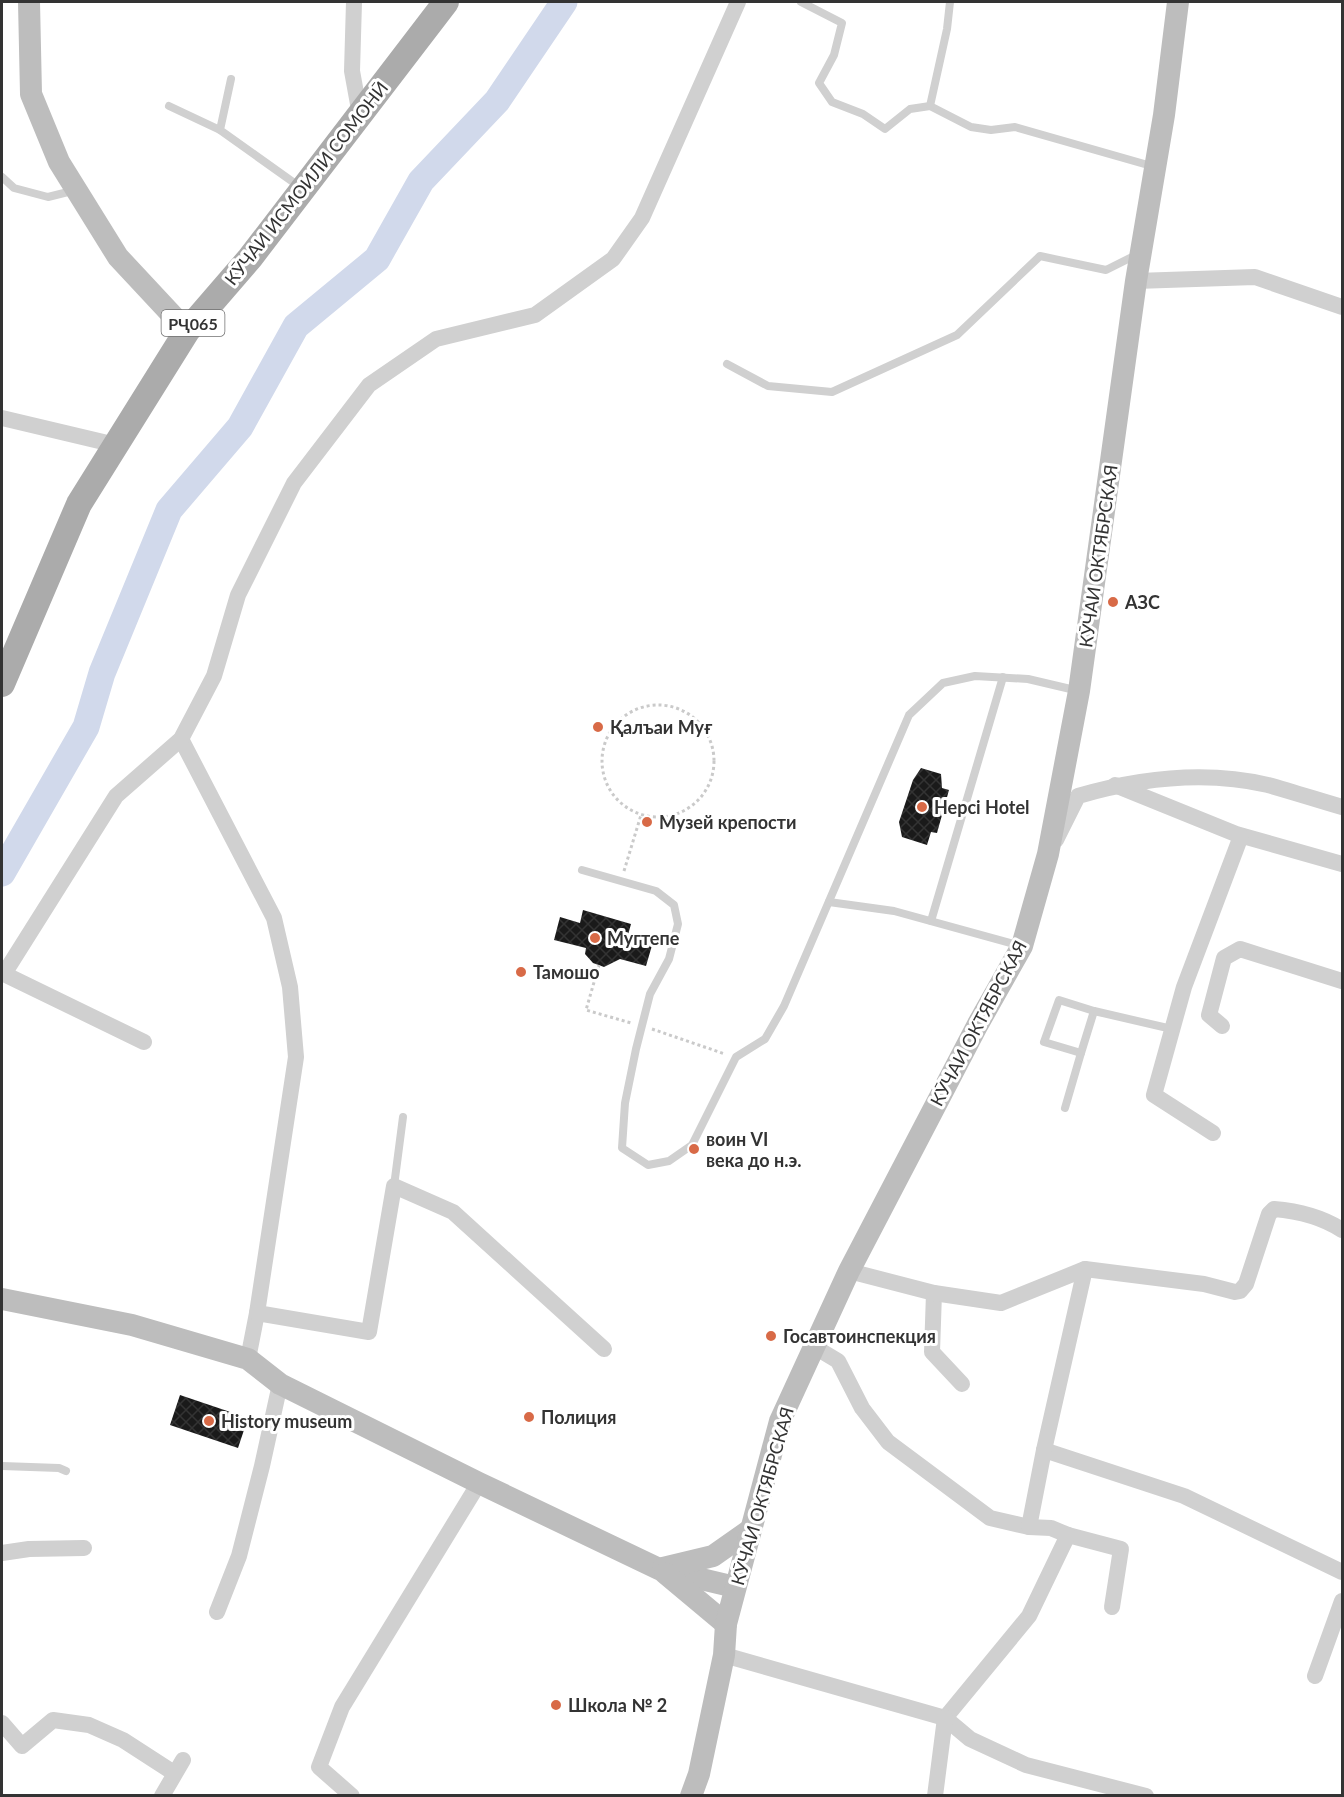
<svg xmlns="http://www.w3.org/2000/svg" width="1344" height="1797" font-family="Lato,sans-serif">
<defs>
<pattern id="building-cross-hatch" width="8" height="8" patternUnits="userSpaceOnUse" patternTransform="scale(1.5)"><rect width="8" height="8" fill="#1a1a1a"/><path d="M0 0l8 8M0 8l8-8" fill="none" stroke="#333"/></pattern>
</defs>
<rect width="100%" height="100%" fill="#fff"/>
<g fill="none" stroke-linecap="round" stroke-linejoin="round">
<!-- river -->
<polyline stroke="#d1d9eb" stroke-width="27" points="2,873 86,727 102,673 169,510 240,427 296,326 377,259 421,181 497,101 564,2"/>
</g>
<!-- building -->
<g fill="url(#building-cross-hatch)">
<polygon points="921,768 941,774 942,788 949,790 937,833 931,832 927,845 902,837 899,822 913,780"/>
<polygon points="583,910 631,924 628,935 653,942 646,966 620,959 604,967 593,963 585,954 586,948 554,940 560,917 580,923"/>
<polygon points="180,1395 248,1418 238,1448 170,1425"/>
</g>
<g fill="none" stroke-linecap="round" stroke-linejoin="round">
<!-- path -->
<g stroke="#cacaca" stroke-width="3" stroke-dasharray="3 3" stroke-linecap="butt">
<circle cx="658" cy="761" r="56"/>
<polyline points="624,871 641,815"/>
<polyline points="599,965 586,1010 631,1023"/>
<polyline points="652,1029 725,1054"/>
</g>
<!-- lane -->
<g stroke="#d0d0d0" stroke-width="8">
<polyline points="801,2 842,23 834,55 819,83 832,102 863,114 885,129 910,109 930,106 971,127 991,130 1015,127 1155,167"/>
<polyline points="231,79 220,130 300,187"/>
<polyline points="169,106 220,130"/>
<polyline points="930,106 947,29 950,2"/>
<polyline points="2,177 14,188 48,197 76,190"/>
<polyline points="727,364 768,386 832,392 957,335 1040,256 1106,270 1138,254"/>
<polyline points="582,870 656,891 674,905 678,924 669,959 650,994 636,1049 625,1103 622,1148 648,1165 669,1161 692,1145 736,1057 765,1039 784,1006 909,715 943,683 975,676 1028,679 1079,691"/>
<polyline points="829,902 894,911 1021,946"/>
<polyline points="931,921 1003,677"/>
<polyline points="1081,1053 1094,1011"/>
<polyline points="1065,1108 1081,1053 1044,1042 1059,1000 1094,1011 1172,1029"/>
<polyline points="394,1186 403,1117"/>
<polyline points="2,1466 59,1468 66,1471"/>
</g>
<!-- street -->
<g stroke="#d0d0d0" stroke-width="16">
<polyline points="354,2 352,71 360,115"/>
<polyline points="1136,281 1255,277 1342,307"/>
<polyline points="2,418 116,445"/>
<polyline points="181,739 274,918 290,987 296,1057 257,1313 248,1359"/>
<polyline points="1115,785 1236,834 1342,864"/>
<path d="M 1056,840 L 1078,796 C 1140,778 1204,770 1268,785 C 1293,792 1318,800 1342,807"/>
<polyline points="1222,1026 1209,1015 1224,958 1240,949 1342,981"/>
<polyline points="144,1042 4,974 116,796 181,739 214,676 238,595 294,483 369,385 436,339 535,315 613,259 642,218 738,2"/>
<polyline points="1213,1133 1154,1095 1184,987 1241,836"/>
<path d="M 1085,1269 L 1204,1284 L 1235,1292 L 1240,1291 L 1246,1284 L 1269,1214 L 1274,1209 C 1298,1211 1322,1217 1342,1230"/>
<polyline points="934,1293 932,1352 962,1384"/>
<polyline points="257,1313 369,1332 394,1186 453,1212 604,1349"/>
<polyline points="813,1346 838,1361 862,1408 888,1442 990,1518 1029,1527"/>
<polyline points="1044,1450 1184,1496 1342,1572"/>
<polyline points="1068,1535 1121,1549 1112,1607"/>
<polyline points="2,1553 29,1549 84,1548"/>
<polyline points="217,1612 239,1556 262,1466 280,1384"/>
<polyline points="724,1655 945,1718 1029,1616 1068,1535 1051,1528 1029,1527 1044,1450 1085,1269 1001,1303 934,1293 849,1271"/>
<polyline points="1315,1676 1342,1601"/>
<polyline points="945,1718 970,1739 1026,1765 1146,1796"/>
<polyline points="2,1723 22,1746 53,1720 89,1725 123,1740 174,1773"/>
<polyline points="162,1796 183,1760"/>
<polyline points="352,1796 319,1767 342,1707 479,1483"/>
<polyline points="935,1796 945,1718"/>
</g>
<!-- secondary -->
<g stroke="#bdbdbd" stroke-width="22">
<polyline points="29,2 31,94 59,162 118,257 187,331"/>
<polyline points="2,1299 132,1325 248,1359 280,1384 479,1483 659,1569 735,1587"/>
<polyline points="663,1568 713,1556 750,1530"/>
<polyline points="665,1573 726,1624"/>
<polyline points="691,1796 699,1774 724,1655 726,1624 780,1421 849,1271 978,1024 1022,946 1048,854 1079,691 1136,281 1164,115 1178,2"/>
</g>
<!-- primary -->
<polyline stroke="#ababab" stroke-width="26" points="2,684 79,504 187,331 250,258 446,2"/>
</g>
<!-- markers -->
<g fill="#d86a47" stroke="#fff" stroke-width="2">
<circle cx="1113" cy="602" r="6"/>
<circle cx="598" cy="727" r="6"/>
<circle cx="922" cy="807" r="6"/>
<circle cx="647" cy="822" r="6"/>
<circle cx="595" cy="938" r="6"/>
<circle cx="521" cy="972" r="6"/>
<circle cx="694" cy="1149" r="6"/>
<circle cx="771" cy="1336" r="6"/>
<circle cx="529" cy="1417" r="6"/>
<circle cx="209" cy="1421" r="6"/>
<circle cx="556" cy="1705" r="6"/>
</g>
<g text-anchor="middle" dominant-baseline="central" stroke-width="6" stroke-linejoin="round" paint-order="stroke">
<!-- shield labels -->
<rect fill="#fff" stroke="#707070" stroke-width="1.5" x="161.5" y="310" width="63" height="26" rx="4.5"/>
<g font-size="16" font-weight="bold" fill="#333">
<text x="193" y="323">РҶ065</text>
</g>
<!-- street labels -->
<g font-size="18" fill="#333" stroke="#fff">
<text transform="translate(306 183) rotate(-52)">КӮЧАИ ИСМОИЛИ СОМОНӢ</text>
<text transform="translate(1098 556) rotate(-82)">КӮЧАИ ОКТЯБРСКАЯ</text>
<text transform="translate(978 1023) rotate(-62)">КӮЧАИ ОКТЯБРСКАЯ</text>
<text transform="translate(762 1496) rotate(-74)">КӮЧАИ ОКТЯБРСКАЯ</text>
</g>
<!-- poi labels -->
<g font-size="18" font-weight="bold" fill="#333" stroke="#fff" text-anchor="start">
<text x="1125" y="602">АЗС</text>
<text x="610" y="727">Қалъаи Муғ</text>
<text x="934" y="807">Hepci Hotel</text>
<text x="659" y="822">Музей крепости</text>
<text x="607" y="938">Мугтепе</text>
<text x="533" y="972">Тамошо</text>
<text x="706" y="1139">воин VI<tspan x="706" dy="21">века до н.э.</tspan></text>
<text x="783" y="1336">Госавтоинспекция</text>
<text x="541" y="1417">Полиция</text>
<text x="221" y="1421">History museum</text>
<text x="568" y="1705">Школа № 2</text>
</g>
</g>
<!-- border -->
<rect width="1344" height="1797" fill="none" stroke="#333333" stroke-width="6"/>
</svg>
